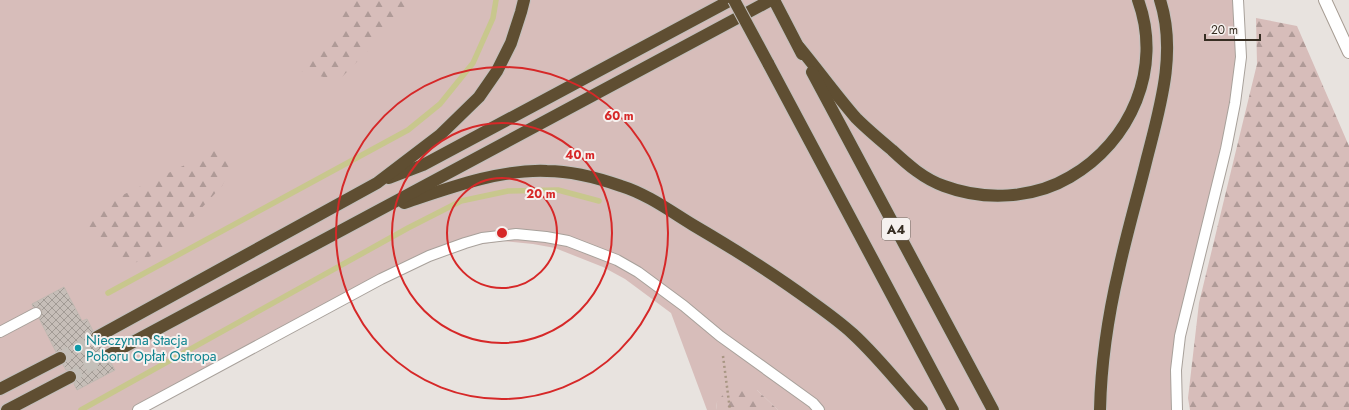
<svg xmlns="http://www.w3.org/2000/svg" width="1349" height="410" font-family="Jost,sans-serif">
<defs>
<pattern id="forest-firs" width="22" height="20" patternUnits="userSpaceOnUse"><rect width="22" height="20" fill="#d7bdba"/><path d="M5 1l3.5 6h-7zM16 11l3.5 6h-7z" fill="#af9a97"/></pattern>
<pattern id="building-cross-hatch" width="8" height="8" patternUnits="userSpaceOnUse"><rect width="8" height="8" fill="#c6beb8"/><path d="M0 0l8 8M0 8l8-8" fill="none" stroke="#a29b95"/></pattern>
</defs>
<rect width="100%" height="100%" fill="#e8e3df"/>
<!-- green -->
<polygon fill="#d7bdba" points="0,0 1233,0 1237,27 1238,79 1184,315 1175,410 778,410 757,390 717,402 716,410 707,410 671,313 625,279 603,267 555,248 533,244 503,241 463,247 429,256 138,410 0,410"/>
<!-- forest -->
<g fill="url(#forest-firs)">
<polygon points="344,0 410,0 409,9 338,81 294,69 339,27"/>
<polygon points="1256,18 1297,26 1349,146 1349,410 1190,410 1188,398 1199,303 1257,64"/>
<polygon points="218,149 232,165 222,186 161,252 132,264 107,253 80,228 106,203"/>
<polygon points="741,388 757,390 778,410 716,410 717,402 726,391"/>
</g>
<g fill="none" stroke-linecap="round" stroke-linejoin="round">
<!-- stream -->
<g stroke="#c8c78d" stroke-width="5.5">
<polyline points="108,293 408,130 440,104 473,63 493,18 496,0"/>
<polyline points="81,410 408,228 461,201 508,191 558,190 599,201"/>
</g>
</g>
<!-- building -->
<polygon fill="url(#building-cross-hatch)" stroke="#c1b9b2" points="64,287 82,321 87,319 93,331 90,336 91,341 96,344 100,344 103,349 100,355 101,360 106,363 111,363 115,370 77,390 74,384 77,378 76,373 71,370 66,370 63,365 67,359 66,354 61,351 56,352 39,318 42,314 42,310 39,307 33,307 32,304"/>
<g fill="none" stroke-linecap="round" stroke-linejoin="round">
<!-- motorway-tunnel -->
<g stroke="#c4bfb9" stroke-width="12" stroke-dasharray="12 6" stroke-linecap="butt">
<polyline points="60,358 97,337"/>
<polyline points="70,377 107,356"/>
</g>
<defs>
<g id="service">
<polyline points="0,332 36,313"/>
<polyline points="138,410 381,279 429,256 465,243 482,238 516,234 546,237 568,241 617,260 638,272 684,306 720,336 813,403 819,410"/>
<polyline points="1177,410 1176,370 1180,336 1226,149 1235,103 1241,57 1238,0"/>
</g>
<polyline id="secondary" points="1325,0 1349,52"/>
<g id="motorway">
<polyline points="774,0 802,54"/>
<path d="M 799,47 C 818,70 836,95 856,118 C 867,129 880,140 892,150 C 908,165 924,179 944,186 C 984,201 1033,199 1070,177 C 1131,142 1163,68 1138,0"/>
<polyline points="768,63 953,410"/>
<polyline points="812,72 993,410"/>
<polyline points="389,178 423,165 731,0"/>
<path d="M 404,203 C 449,188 500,169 547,171 C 572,171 598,178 621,186 C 647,194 670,211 693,225 C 734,249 774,274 812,302 C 826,312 840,322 853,334 C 878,357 899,384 922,410"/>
<polyline points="97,337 377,183 440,135 479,97 497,71 511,43 521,12 524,0"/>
<path d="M 107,356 C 328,236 549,117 771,0"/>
<polyline points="0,389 60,358"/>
<polyline points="7,410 70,377"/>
<path d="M 1100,410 C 1101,362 1108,316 1119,269 C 1127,232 1138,195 1147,158 C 1160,107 1177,52 1160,0"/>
</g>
</defs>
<!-- service casing -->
<use href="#service" stroke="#a8a19b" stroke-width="12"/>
<!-- secondary casing -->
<use href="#secondary" stroke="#a79d94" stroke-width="14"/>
<!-- motorway casing -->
<use href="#motorway" stroke="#c3c0bd" stroke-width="14"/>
<!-- path -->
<polyline stroke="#a89683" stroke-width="2.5" stroke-dasharray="2 3" stroke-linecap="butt" points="723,356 730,410"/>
<!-- service -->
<use href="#service" stroke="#fff" stroke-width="10"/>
<!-- secondary -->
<use href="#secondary" stroke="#fff" stroke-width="12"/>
<!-- motorway -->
<use href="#motorway" stroke="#5f4e32" stroke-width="12"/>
<defs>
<polyline id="motorway-bridge" points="734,0 768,63"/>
</defs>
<!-- motorway-bridge casing -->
<use href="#motorway-bridge" stroke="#c3c0bd" stroke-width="14" stroke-linecap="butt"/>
<!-- motorway-bridge -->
<use href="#motorway-bridge" stroke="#5f4e32" stroke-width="12"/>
</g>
<!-- distance rings -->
<g fill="none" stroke="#d62828" stroke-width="2">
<circle cx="502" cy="233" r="55"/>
<circle cx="502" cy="233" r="110"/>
<circle cx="502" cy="233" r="166"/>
</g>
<!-- markers -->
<circle fill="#0f9aa8" stroke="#f6f1ef" stroke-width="1.5" cx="78" cy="348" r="4"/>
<g text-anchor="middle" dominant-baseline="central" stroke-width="4" stroke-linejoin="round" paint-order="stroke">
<!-- shield labels -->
<rect fill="#f6f1ef" stroke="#706860" stroke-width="1" x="882" y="218" width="28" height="22" rx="3"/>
<g font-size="13" font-weight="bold" fill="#362d22">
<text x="896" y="229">A4</text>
</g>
<!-- culture labels -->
<g font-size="14" fill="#0d838f" stroke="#f6f1ef" text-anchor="start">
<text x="86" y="340">Nieczynna Stacja<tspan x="86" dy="16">Poboru Opłat Ostropa</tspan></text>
</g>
</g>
<circle cx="502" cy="233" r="6" fill="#d62828" stroke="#f6f1ef" stroke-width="2"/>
<g font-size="12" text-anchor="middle" font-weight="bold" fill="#d62828" stroke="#f6f1ef" stroke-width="4" stroke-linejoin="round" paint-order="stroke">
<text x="619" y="120">60 m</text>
<text x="580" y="159">40 m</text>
<text x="541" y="198">20 m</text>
</g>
<!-- scale -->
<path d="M1205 34v6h55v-6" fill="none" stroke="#362d22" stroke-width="2"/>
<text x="1211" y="34" font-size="12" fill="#362d22" stroke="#f6f1ef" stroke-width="3" paint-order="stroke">20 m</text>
</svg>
